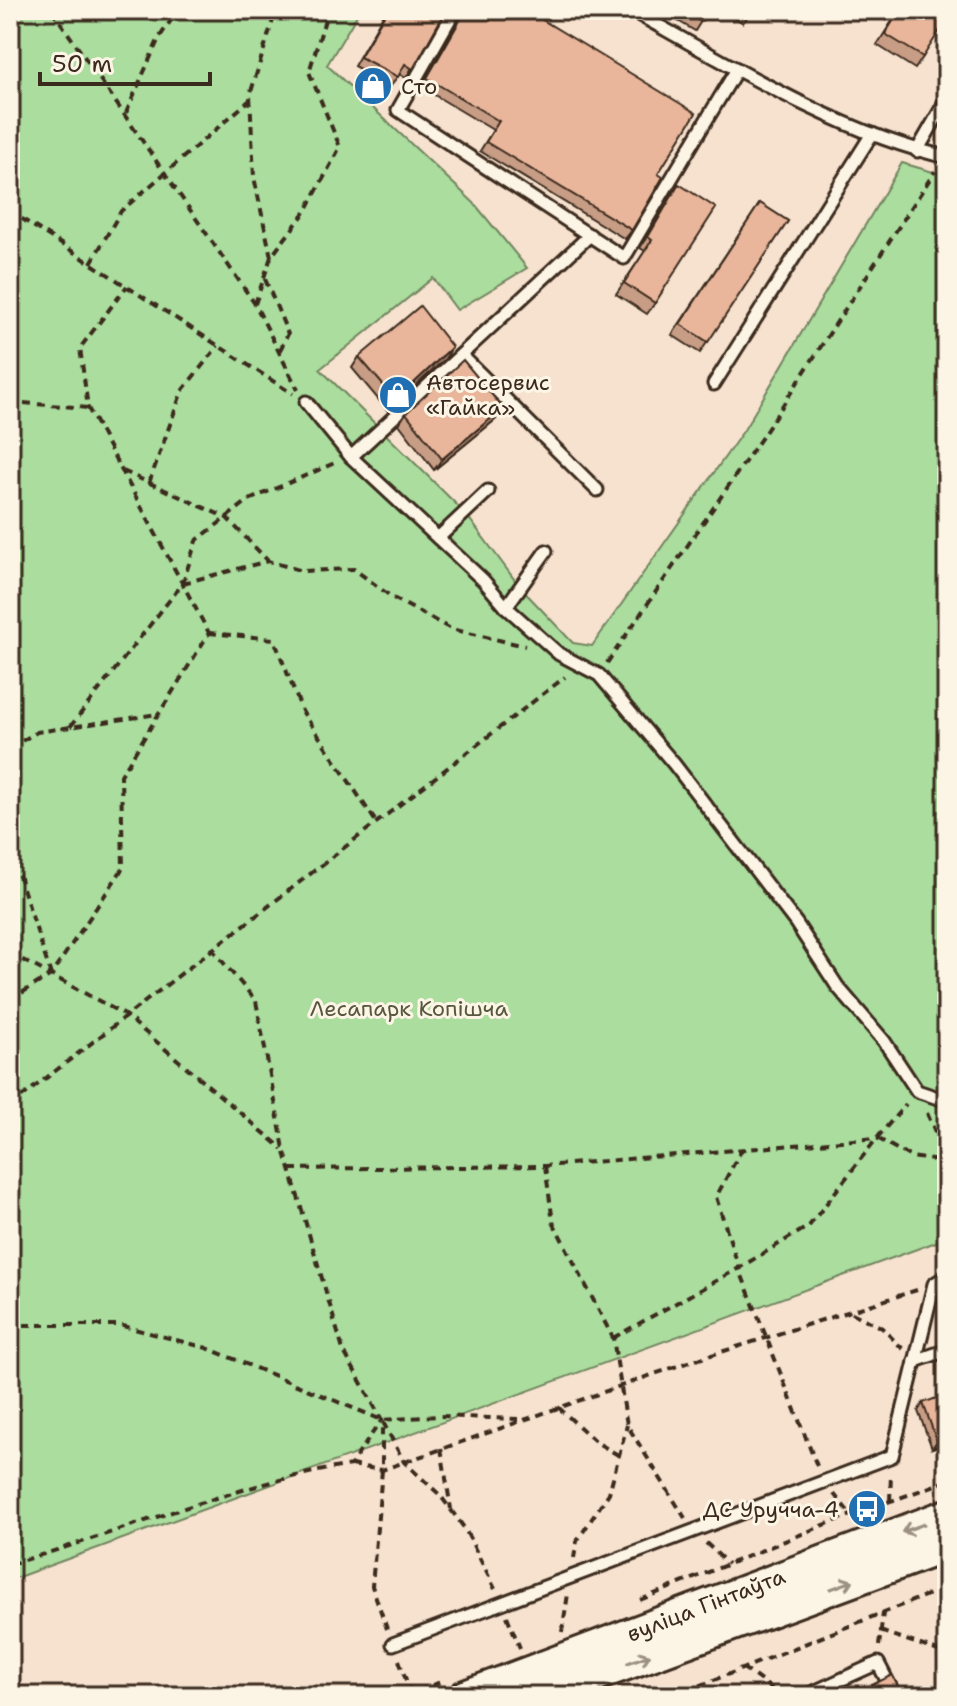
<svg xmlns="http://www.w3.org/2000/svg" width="957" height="1706" font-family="'Shantell Sans',sans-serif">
<rect width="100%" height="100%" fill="#f6e2cf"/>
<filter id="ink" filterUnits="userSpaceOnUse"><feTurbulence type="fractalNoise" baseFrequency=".0125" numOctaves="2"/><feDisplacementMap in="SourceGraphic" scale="16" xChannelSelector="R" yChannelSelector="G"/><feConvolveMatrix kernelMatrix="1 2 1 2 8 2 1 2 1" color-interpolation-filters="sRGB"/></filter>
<g filter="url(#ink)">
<!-- green -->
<polygon fill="#aadd9e" stroke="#72845e" stroke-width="2" points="10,10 360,10 327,65 474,203 527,268 457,310 433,278 320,369 465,513 520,587 573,643 592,646 744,430 902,163 947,176 947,1238 10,1580"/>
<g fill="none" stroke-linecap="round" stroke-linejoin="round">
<defs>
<g id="service">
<polyline points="455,10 398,110 624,258 737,69"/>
<path d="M 631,10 C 724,62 843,135 947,157"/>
<polyline points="917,151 947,99"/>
<polyline points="461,355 597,490"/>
<polyline points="714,384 872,134"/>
<polyline points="306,402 351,457 483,580 506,607 559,654 599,675 674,764 796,923 837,986 884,1041 917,1091 947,1101"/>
<polyline points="351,457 590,235"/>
<polyline points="438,538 488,491"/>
<polyline points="506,607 546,551"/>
<polyline points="915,1361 947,1350"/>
<polyline points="393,1644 892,1456 934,1284 947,1276"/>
<polyline points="805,1696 878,1663 895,1696"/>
</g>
<g id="secondary">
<polyline points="465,1696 947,1515"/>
<polyline points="540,1696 947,1546"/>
</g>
</defs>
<!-- service casing -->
<use href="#service" stroke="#3b2a1e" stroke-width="17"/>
<!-- secondary casing -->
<use href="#secondary" stroke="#3b2a1e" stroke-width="36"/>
<!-- path -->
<g stroke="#3b2a1e" stroke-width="4" stroke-dasharray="8 6" stroke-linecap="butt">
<polyline points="52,10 255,304 298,390"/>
<polyline points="126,113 159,38 178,10"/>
<polyline points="10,211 293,394"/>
<polyline points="271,257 254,177 250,95 276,10"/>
<polyline points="91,263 121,211 251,99"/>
<polyline points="265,279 288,334 279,352"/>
<polyline points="255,304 271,257 306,211 340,147 309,72 328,10"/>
<polyline points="10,402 88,408"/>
<polyline points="123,471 227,518 268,561"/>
<polyline points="149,483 182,391 218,346"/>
<polyline points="183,583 268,561 303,571 354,569 393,598 451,629 525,646"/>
<polyline points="209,633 274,639 302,711 378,825"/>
<polyline points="607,663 764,434 935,171"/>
<polyline points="70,727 183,583 196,541 249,500 337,462"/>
<polyline points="10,748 37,732 158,714"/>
<polyline points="10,848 51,975"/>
<polyline points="211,948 256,1001 284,1149 343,1350 382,1420 382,1470 372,1586 387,1629"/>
<polyline points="10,953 125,1015 283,1149"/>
<polyline points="10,1000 51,975 123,868 121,775 209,633 88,408 80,348 127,286"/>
<polyline points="10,1106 565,677"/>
<polyline points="927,1113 947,1160"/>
<polyline points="545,1166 553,1222 613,1338 627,1425 685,1518"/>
<polyline points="290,1169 545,1166 877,1138 906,1104"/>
<polyline points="852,1313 881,1327 903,1349"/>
<polyline points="10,1325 119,1325 207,1348 382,1420 439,1416 518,1419"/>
<polyline points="613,1338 739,1268 716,1197 742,1149"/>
<polyline points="558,1407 596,1442 618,1455"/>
<polyline points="383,1422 404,1462 440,1495 465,1529 495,1589"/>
<polyline points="441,1448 451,1509"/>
<polyline points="351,1465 382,1470 683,1364 917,1290"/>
<polyline points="817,1466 739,1268 809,1226 877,1138 911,1157 947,1162"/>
<polyline points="834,1494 851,1515"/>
<polyline points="890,1501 891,1474"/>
<polyline points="706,1543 728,1564"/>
<polyline points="574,1558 577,1541 609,1493 627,1425"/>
<path d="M 10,1564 C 124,1532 234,1484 351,1465 L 380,1422"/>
<polyline points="640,1600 829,1523 947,1481"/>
<polyline points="507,1616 520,1648"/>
<polyline points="880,1631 947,1654"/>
<polyline points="562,1632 568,1594"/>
<polyline points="879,1646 883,1613"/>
<polyline points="399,1660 411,1694"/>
<polyline points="743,1668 782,1696"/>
<polyline points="406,1696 443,1681"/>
<polyline points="674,1696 947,1587"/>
</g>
<!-- service -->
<use href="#service" stroke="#fcf5e5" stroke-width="11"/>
<!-- secondary -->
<use href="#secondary" stroke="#fcf5e5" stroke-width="30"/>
</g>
<!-- wall -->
<g fill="#c89d85" stroke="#3b2a1e" stroke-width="2">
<polygon points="386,10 446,10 406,78 399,74 391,86 354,66"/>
<polygon points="461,10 526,10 658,174 632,230 625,239 480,151 493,130 421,87 462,14"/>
<polygon points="684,10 708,10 695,31 678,21"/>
<polygon points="723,10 752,10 743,23"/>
<polygon points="899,10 947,10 923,57 915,69 877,45"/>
<polygon points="679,184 655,303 647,314 616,294 645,251 640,248"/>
<polygon points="760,203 788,221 700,353 672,335"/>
<polygon points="452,347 445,359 388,411 352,368 359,357"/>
<polygon points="406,413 495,420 434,470 399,424"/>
<polygon points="923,1403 947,1443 932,1448 918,1411"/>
</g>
<!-- shaded-wall -->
<g fill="#a37f6c" stroke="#3b2a1e" stroke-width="2">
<polygon points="452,347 445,359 388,411 396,400"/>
<polygon points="503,408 495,420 434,470 442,459"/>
<polygon points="947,1437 947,1443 932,1448 937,1441"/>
</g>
<!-- building -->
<g fill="#e9b69b" stroke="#3b2a1e" stroke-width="2">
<polygon points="387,10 446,10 413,69 405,64 398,77 360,57"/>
<polygon points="466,10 526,10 696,113 658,174 663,177 632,230 486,142 499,121 427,78"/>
<polygon points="685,10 708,10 701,22 684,12"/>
<polygon points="900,10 947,10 947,19 923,57 885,34"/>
<polygon points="679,184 716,208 655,303 624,283 652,240 648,237"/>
<polygon points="760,203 788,221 708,342 680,324"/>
<polygon points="420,306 452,347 396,400 359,357"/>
<polygon points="463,360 503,408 442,459 406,413"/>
<polygon points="947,1394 947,1437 937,1441 923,1403"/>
<polygon points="892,1675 903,1696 850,1696"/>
</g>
<!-- one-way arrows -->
<defs><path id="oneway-shaft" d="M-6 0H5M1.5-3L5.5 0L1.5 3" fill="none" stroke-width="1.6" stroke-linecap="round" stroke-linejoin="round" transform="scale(2)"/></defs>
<g stroke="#9c9082">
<use href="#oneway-shaft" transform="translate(913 1528) rotate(160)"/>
<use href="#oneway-shaft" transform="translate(842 1585) rotate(-20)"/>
<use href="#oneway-shaft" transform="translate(639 1659) rotate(-20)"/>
</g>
</g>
<!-- icons -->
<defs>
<symbol id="shop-disc" viewBox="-11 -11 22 22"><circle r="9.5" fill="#1f6fb2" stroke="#fcf5e5"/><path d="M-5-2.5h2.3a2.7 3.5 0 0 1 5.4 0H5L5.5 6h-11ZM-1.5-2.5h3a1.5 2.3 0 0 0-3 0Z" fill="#fff"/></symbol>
<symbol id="bus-disc" viewBox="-11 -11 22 22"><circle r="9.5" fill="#1f6fb2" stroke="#fcf5e5"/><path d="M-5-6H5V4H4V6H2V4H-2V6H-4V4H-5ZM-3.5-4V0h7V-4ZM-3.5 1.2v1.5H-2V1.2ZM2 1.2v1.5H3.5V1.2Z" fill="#fff"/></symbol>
</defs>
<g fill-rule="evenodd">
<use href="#shop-disc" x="351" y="64" width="44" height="44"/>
<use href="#shop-disc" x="376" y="373" width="44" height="44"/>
<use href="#bus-disc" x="845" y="1487" width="44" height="44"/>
</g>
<g text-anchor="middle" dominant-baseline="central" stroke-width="6" stroke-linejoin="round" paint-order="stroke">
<!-- poi labels -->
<g font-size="22" fill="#3b2a1e" stroke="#fcf5e5" text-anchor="start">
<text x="401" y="86">Сто</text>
<text x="426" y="382">Автосервис<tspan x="426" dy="25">«Гайка»</tspan></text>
<text x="839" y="1509" text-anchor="end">ДС Уручча-4</text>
</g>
<!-- park labels -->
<g font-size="22" fill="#57573e" stroke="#fcf5e5">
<text x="409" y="1008">Лесапарк Копішча</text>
</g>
<!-- street labels -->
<g font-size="22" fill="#3b2a1e" stroke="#fcf5e5">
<text transform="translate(706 1605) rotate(-21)">вуліца Гінтаўта</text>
</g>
</g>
<!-- margin -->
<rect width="957" height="1706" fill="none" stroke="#fcf5e5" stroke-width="40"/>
<rect x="20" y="20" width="917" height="1666" fill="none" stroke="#3b2a1e" stroke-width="3" filter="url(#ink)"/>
<!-- scale -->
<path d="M40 72v12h170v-12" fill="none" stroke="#3b2a1e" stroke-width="4"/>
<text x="52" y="72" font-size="24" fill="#3b2a1e" stroke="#fcf5e5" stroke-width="6" paint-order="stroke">50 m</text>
</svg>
